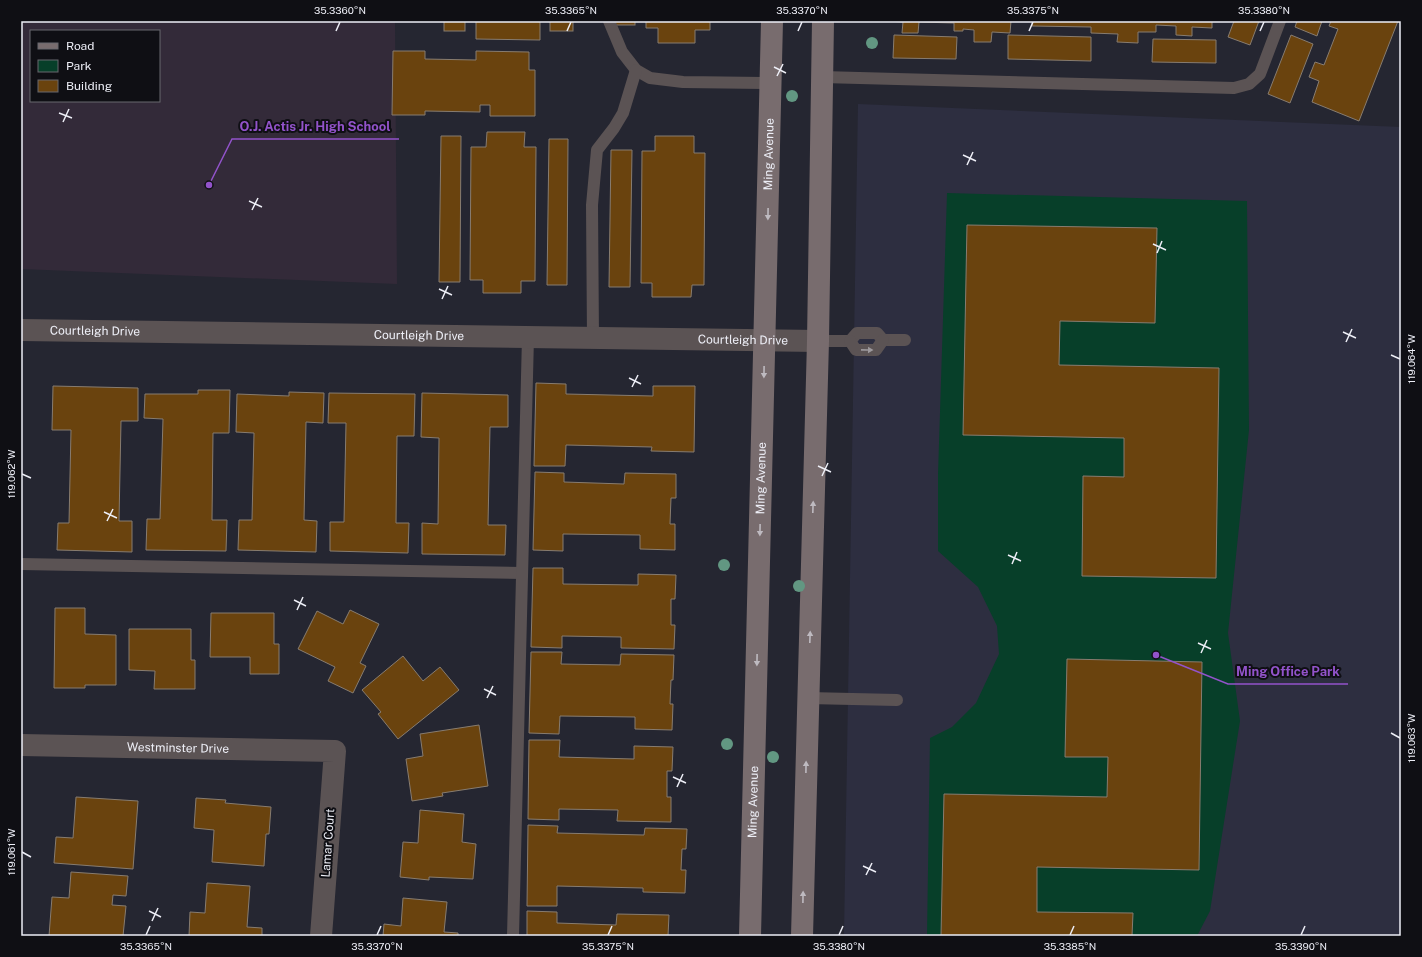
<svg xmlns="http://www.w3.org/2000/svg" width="1422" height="957" font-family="'Public Sans',sans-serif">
<rect width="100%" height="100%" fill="#252631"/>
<!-- built -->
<polygon fill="#2d2e40" points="858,104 1401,127 1401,936 844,936"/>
<!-- education -->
<path fill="#332a39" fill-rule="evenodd" d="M 21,21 L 395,21 L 397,284 L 21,269 ZM 31,31 L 159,31 L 159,101 L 31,101 Z"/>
<!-- green -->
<polygon fill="#073f29" points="947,193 1247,201 1249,430 1228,633 1240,721 1210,911 1197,936 927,936 930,738 952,727 976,703 999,654 997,626 978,587 938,551 938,475"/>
<!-- building -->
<g fill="#6a430e" stroke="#877c70">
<rect x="444" y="21" width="21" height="10"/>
<polygon points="476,21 540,21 540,40 476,39"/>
<rect x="550" y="21" width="23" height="10"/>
<rect x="615" y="21" width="20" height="4"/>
<polygon points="646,21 710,21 710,30 695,30 695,43 658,43 658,28 646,28"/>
<polygon points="888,21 1011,21 1010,33 992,32 991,42 974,42 974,30 963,29 963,31 954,31 954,23 919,22 918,33 902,33 903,22"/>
<polygon points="1032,21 1212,21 1212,28 1192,27 1192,36 1176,35 1176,26 1156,25 1156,32 1138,32 1138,43 1117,42 1118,34 1091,33 1091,27 1032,26"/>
<polygon points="1234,21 1259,21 1250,45 1228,37"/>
<polygon points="1297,21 1322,21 1317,36 1295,27"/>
<polygon points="1331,21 1398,21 1359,121 1312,102 1319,81 1309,77 1315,62 1324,65 1338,29 1329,26"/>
<polygon points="894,35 957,37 956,59 893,58"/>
<polygon points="1008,35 1091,37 1091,61 1008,59"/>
<polygon points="1291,35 1313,44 1290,103 1268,94"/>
<polygon points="1153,39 1216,40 1216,63 1152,62"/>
<polygon points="393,51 425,51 425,59 476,60 476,51 529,52 529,70 535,70 535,116 490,116 490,105 480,105 480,112 425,111 425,115 392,115"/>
<polygon points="487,132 525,132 524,147 536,147 535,281 521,281 521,293 483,293 483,280 470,280 471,147 486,147"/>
<polygon points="441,136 461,136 460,282 439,282"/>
<polygon points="655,136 694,136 694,153 705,153 704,285 692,285 691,297 652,297 652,283 641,283 642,151 655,151"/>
<polygon points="549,139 568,139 567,285 547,285"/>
<polygon points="611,150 632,150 630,287 609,287"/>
<polygon points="967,225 1157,228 1155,323 1060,321 1059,365 1219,368 1216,578 1082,576 1083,476 1124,477 1124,438 963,435"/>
<polygon points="536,383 566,384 566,394 653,396 653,386 695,386 694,452 651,451 652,447 566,445 565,466 534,466"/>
<polygon points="53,386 138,388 138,421 121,421 119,521 132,521 132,552 57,550 58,523 69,523 71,430 52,430"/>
<polygon points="198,390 230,390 229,433 213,433 212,520 227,520 226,551 146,550 147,519 160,519 163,419 144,418 145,394 198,394"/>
<polygon points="289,392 324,393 323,423 306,422 304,520 317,521 316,552 238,550 239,520 252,520 254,433 236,432 237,394 289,396"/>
<polygon points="329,393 415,394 414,436 397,436 396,523 409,523 408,553 330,551 330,522 344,522 346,423 328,423"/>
<polygon points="422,393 508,395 508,427 490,427 488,525 506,525 505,555 422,554 422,523 438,524 439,438 421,437"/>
<polygon points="535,472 564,473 564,482 624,484 625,473 676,474 676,498 671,498 670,524 675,524 675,550 640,549 640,535 563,534 563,551 533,550"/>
<polygon points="533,568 563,568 563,584 638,585 638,574 676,575 675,599 671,599 671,625 675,625 674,649 621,648 621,637 562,636 562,648 531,647"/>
<polygon points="55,608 85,608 85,634 116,635 116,685 85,685 85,688 54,688"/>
<polygon points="350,610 379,624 360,663 366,666 353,693 328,681 335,667 298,649 317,611 343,624"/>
<polygon points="211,613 274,613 274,644 279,644 279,674 250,674 250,657 210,657"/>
<polygon points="129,629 191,629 191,660 195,660 195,689 154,689 155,671 129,670"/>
<polygon points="531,652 562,652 561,664 620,665 621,654 674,655 673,680 671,680 670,704 673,704 672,730 635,729 635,717 560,716 559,734 529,733"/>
<polygon points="403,656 423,681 440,667 459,690 398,739 378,714 381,712 362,690"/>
<polygon points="1067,659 1202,662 1199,870 1037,867 1037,912 1133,913 1132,936 941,936 944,794 1107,797 1108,757 1065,757"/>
<polygon points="479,725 488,786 442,793 443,796 412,801 406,759 423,756 420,734"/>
<polygon points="529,740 560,740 559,757 634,759 634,746 673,747 672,771 667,771 667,797 671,797 671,822 617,821 618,810 559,809 559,820 528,819"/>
<polygon points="76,797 138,801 133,869 54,863 56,837 73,838"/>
<polygon points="196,798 226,800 225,803 271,807 269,834 266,834 264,866 212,862 214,830 194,828"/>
<polygon points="420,810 464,814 462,842 476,844 473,879 429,877 429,880 400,877 403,842 418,843"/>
<polygon points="528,825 558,826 557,833 644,835 645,828 687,829 686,849 682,849 681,870 686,870 685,893 643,892 643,888 557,886 557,906 527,906"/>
<polygon points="71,872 128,876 126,896 113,895 112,905 126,906 123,936 49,936 52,897 69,898"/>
<polygon points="207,883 250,886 247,927 262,928 262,936 189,936 190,912 205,913"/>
<polygon points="403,898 447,902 444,932 458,933 458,936 383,936 384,924 401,926"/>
<polygon points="527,911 557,912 557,923 616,925 617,914 669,915 668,936 527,936"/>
</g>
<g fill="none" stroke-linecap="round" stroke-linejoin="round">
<!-- lane -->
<g stroke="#5b5354" stroke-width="12">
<polyline points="609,21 622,52 636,70 650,78 683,82 771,83"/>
<polyline points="822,77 1234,88 1249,84 1260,74 1280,21"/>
<polyline points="593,338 592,205 597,150 614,128 623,113 636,70"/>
<polyline points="818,341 850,341 857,333 877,333 883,340 905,340"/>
<polyline points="850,341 856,350 876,350 883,340"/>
<polyline points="21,564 522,573"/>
<polyline points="808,698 897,700"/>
<polyline points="513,936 528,337"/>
</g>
<!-- street -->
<g stroke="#5b5354" stroke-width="22">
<path id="s1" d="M 21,330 L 818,341"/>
<path id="s2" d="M 21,745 L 335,751 L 321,936"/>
</g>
<!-- secondary -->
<g stroke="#786c6e" stroke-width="22">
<path id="s3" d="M 750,936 L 772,21"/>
<polyline points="802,936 818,341 823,21"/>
</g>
</g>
<!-- trees -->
<g fill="#629782">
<circle cx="872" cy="43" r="6"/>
<circle cx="792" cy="96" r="6"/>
<circle cx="724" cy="565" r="6"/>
<circle cx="799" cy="586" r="6"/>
<circle cx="727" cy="744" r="6"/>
<circle cx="773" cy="757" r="6"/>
</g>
<!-- one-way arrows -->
<defs><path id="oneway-solid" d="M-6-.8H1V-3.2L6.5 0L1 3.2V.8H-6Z"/></defs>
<g fill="#bebac0">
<use href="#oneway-solid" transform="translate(768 214) rotate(91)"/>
<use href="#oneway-solid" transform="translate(764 372) rotate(91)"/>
<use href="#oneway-solid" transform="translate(813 507) rotate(-88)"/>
<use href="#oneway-solid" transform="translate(760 530) rotate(91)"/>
<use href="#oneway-solid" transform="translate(810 637) rotate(-88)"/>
<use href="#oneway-solid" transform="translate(757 660) rotate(91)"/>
<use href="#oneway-solid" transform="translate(806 767) rotate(-89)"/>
<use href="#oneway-solid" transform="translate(803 897) rotate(-89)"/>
</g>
<use fill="#9d999d" href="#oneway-solid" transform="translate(867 350) rotate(1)"/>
<!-- ticks -->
<path fill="none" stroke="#edeef6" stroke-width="1.5" d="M 336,31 L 340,22M 567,31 L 571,22M 798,31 L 802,22M 1029,31 L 1033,22M 1260,31 L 1264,22M 774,67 L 786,73M 777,76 L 783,64M 59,113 L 72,118M 63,122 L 69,109M 963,155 L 976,161M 967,165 L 973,152M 249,201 L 262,207M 252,210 L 258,198M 1153,244 L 1166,250M 1157,253 L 1162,241M 439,289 L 452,295M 442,299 L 448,286M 1343,332 L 1356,338M 1346,342 L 1352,329M 1391,355 L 1400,359M 629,378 L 641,384M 632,387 L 638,375M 818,466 L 831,472M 22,474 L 31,478M 822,476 L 828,463M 104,512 L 117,518M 107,521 L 113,509M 1008,555 L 1021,561M 1012,564 L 1017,552M 294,600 L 306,606M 297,610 L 303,597M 1198,643 L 1211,649M 1201,653 L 1207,640M 484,689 L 496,695M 487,698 L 493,686M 1391,733 L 1400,738M 673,777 L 686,783M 677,787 L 683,774M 22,852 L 31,857M 863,866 L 876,872M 866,875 L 872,863M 149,911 L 161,917M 152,921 L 158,908M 146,935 L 150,926M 377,935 L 381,926M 608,935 L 612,926M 839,935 L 843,926M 1070,935 L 1074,926M 1301,935 L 1305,926"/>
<g text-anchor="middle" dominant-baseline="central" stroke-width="4" stroke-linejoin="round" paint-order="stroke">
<!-- street labels -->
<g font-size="12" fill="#edeef6" stroke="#0f0f14">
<text stroke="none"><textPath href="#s3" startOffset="782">Ming Avenue</textPath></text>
<text stroke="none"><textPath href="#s1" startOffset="74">Courtleigh Drive</textPath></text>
<text stroke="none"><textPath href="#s1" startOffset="398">Courtleigh Drive</textPath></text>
<text stroke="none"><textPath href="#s1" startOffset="722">Courtleigh Drive</textPath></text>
<text stroke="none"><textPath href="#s3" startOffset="458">Ming Avenue</textPath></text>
<text stroke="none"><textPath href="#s2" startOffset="157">Westminster Drive</textPath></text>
<text stroke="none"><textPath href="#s3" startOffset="134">Ming Avenue</textPath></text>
<text transform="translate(328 843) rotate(-86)">Lamar Court</text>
</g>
</g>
<!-- callouts -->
<path fill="none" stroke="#9253ca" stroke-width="1.5" d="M209 185L232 139H399M1156 655L1228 684H1348"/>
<g fill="#9253ca" stroke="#0f0f14" stroke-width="1.5">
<circle cx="209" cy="185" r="4"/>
<circle cx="1156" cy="655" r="4"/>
</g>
<g font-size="13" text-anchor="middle" font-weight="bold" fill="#9253ca" stroke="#0f0f14" stroke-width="4" stroke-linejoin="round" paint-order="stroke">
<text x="315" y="131">O.J. Actis Jr. High School</text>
<text x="1288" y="676">Ming Office Park</text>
</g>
<!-- border -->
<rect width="1422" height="957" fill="none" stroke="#0f0f14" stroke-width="44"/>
<!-- legend -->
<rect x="30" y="30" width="130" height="72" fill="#0f0f14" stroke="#68686e"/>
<rect x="38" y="43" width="20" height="6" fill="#786c6e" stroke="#68686e"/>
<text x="66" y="50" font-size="12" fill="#edeef6">Road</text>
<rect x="38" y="60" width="20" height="12" fill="#073f29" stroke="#68686e"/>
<text x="66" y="70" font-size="12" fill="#edeef6">Park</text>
<rect x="38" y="80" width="20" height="12" fill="#6a430e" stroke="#68686e"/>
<text x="66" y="90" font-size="12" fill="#edeef6">Building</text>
<rect x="22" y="22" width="1378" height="913" fill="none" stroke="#edeef6" stroke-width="1.5"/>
<g font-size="10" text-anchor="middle" fill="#edeef6">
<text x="340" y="14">35.3360°N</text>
<text x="571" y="14">35.3365°N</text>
<text x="802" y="14">35.3370°N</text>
<text x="1033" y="14">35.3375°N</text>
<text x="1264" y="14">35.3380°N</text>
<text transform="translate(1411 359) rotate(-90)" y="4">119.064°W</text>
<text transform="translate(11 474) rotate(-90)" y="4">119.062°W</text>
<text transform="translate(1411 738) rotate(-90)" y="4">119.063°W</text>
<text transform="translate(11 852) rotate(-90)" y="4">119.061°W</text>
<text x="146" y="950">35.3365°N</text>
<text x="377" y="950">35.3370°N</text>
<text x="608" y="950">35.3375°N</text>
<text x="839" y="950">35.3380°N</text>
<text x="1070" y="950">35.3385°N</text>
<text x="1301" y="950">35.3390°N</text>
</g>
</svg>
